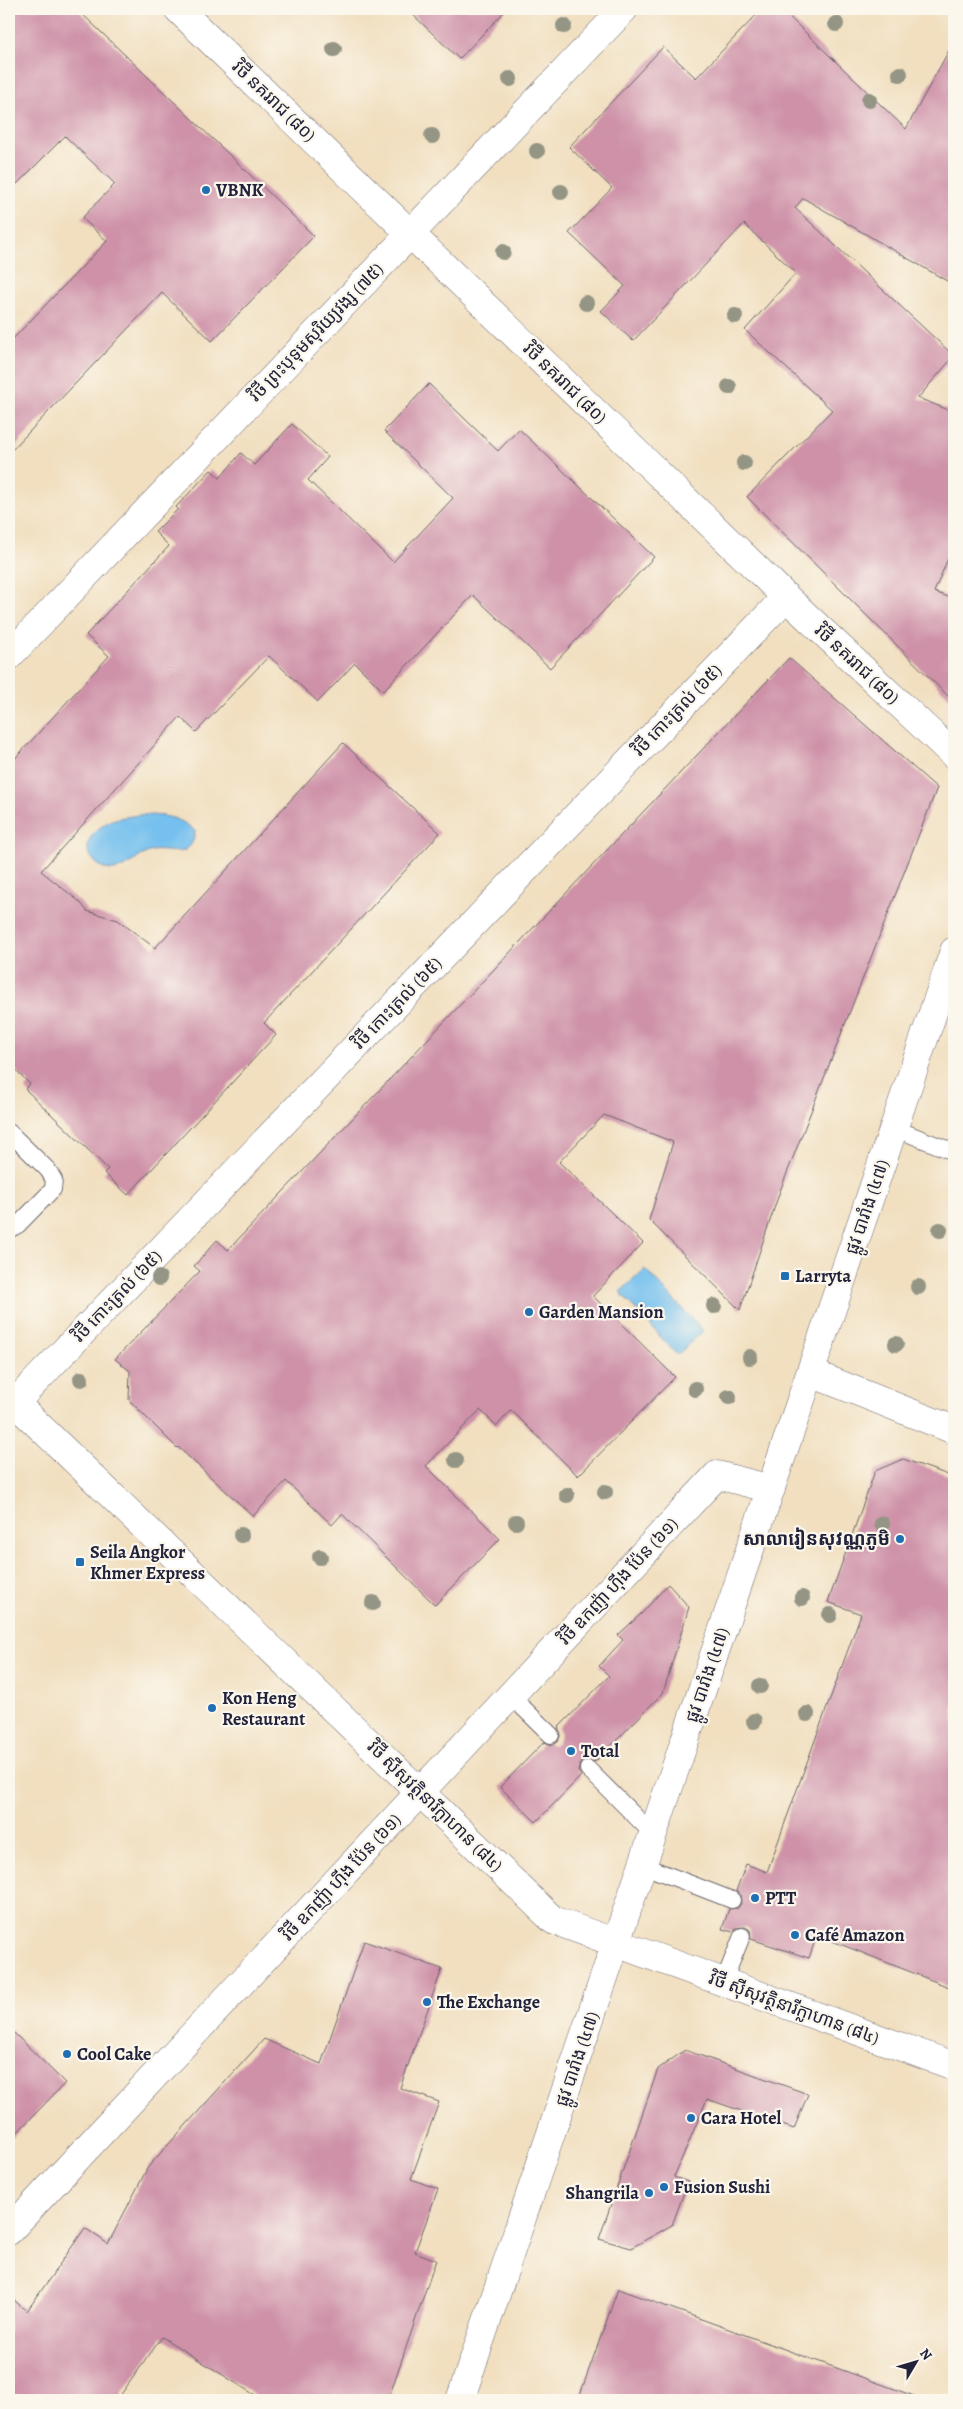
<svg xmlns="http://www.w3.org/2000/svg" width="963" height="2409" font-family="Alegreya,'Noto Sans Khmer',serif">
<rect width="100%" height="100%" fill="#fbf7ec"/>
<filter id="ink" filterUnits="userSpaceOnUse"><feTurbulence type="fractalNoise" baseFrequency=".02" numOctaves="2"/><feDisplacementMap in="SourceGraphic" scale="10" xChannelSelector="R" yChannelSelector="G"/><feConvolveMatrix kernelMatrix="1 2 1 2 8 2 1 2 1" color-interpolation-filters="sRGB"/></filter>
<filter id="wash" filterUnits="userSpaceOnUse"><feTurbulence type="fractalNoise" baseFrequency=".0096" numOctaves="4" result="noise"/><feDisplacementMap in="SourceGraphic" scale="20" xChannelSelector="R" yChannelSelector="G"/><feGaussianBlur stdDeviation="1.12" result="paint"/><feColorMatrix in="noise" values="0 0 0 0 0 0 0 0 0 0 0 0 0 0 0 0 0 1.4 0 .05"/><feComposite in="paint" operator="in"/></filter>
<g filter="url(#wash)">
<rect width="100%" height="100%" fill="#f1dfc0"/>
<!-- water -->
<g fill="#74c0ee" stroke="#4b7194">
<path d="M 138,815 C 160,815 178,815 195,831 C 194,839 193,845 185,850 C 179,854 161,849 152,851 C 138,854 126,871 111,870 C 103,869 96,864 92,858 C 80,844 96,829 108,822 C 116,817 129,817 138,815 Z"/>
<polygon points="645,1269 703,1331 677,1355 620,1292"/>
</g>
<g id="blocks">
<!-- building -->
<g fill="#ce91a8">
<polygon points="9,9 77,9 314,236 212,341 162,293 9,453 9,343 107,241 82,218 115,184 65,136 9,192"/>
<polygon points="407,9 507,9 459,59"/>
<polygon points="762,9 781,9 906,129 954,41 954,285 803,198 795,208 954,356 918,398 954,412 954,544 934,592 954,599 954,702 747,497 832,410 745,330 796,273 744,224 633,341 601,311 625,286 569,233 612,188 569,147 663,47 696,78"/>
<polygon points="429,384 498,451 519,429 654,557 550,668 473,595 383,691 355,663 318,702 269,656 196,732 180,717 41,871 80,902 87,911 118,920 155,948 343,743 440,833 264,1023 276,1035 128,1195 104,1173 108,1169 25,1089 30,1084 9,1064 9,765 109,656 86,635 169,546 155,532 178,509 176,507 211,470 220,478 241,453 254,465 292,424 328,457 308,480 393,562 453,498 384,431"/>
<polygon points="789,658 937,788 780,1191 740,1310 649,1220 673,1142 604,1115 559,1162 643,1243 593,1296 675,1377 578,1476 511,1410 497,1426 480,1410 426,1466 500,1539 435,1605 342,1514 332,1525 286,1481 253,1516 178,1447 177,1448 129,1400 130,1371 115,1359 200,1271 194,1266 217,1240 228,1250"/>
<polygon points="903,1459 954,1477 954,1989 817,1935 809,1958 751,1939 750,1930 745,1927 736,1928 733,1932 722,1929 729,1909 738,1908 741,1903 740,1894 736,1891 746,1864 767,1872 861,1614 828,1602 875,1471"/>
<polygon points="668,1584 689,1607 663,1693 595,1762 586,1759 581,1762 578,1771 581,1776 536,1822 500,1787 544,1742 553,1745 558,1742 561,1733 558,1728 609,1676 599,1666 623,1640 618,1635 643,1612"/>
<polygon points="364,1941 442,1969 400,2088 439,2102 411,2179 438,2189 415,2252 436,2260 388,2400 263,2400 162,2337 117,2400 9,2400 9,2296 27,2311 85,2228 108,2244 148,2167 264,2039 321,2064"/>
<polygon points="9,2028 65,2083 9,2141"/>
<polygon points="685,2050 808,2094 794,2129 707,2099 674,2177 688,2182 672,2225 631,2248 599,2239 658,2069"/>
<polygon points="618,2289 914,2396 913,2400 578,2400"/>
</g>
</g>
</g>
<g filter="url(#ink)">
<use href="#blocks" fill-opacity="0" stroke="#6a646a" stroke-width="1"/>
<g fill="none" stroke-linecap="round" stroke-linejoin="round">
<defs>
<g id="lane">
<polyline points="894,1128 954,1152"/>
<polyline points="9,1132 48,1170 54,1180 53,1189 18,1225 9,1230"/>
<polyline points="511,1696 551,1735"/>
<polyline points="588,1769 653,1834"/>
<polyline points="642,1865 732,1900"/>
<polyline points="723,1983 742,1936"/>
</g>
<g id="street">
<polyline points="178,9 786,597 954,755"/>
<polyline points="9,656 624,9"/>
<polyline points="811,1373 954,1430"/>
<polyline points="9,1409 786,597"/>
</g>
<g id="secondary">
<polyline points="9,1397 553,1920 954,2066"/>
<polyline points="9,2231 717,1475 771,1489"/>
<polyline points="460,2400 954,951"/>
</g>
</defs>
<!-- lane casing -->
<use href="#lane" stroke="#6a646a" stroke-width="18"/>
<!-- street casing -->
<use href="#street" stroke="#6a646a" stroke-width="29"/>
<!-- secondary casing -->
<use href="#secondary" stroke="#6a646a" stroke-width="29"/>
<!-- lane -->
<use href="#lane" stroke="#fff" stroke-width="16"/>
<!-- street -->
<use href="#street" stroke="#fff" stroke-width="28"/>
<!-- secondary -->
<use href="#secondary" stroke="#fff" stroke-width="28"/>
</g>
<!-- trees -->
<g fill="#949584">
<circle cx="836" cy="24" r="8"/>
<circle cx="564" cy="26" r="8"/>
<circle cx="334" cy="49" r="8"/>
<circle cx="900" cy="74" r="8"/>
<circle cx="510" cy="79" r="8"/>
<circle cx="869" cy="100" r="8"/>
<circle cx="432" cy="136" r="8"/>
<circle cx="537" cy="151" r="8"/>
<circle cx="561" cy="192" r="8"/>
<circle cx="503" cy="252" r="8"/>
<circle cx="586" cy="303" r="8"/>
<circle cx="735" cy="316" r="8"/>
<circle cx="729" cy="387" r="8"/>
<circle cx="744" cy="463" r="8"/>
<circle cx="940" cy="1230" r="8"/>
<circle cx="159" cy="1278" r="8"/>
<circle cx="918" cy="1287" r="8"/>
<circle cx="714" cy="1306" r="8"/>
<circle cx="896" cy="1344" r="8"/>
<circle cx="750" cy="1357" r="8"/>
<circle cx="81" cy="1379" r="8"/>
<circle cx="695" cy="1389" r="8"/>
<circle cx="729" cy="1397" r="8"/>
<circle cx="456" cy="1460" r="8"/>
<circle cx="605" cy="1492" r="8"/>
<circle cx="567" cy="1495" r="8"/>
<circle cx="516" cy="1522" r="8"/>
<circle cx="882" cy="1524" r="8"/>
<circle cx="241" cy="1535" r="8"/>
<circle cx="320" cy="1557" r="8"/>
<circle cx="802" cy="1598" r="8"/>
<circle cx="373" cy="1603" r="8"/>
<circle cx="830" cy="1615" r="8"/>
<circle cx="760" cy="1686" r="8"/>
<circle cx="807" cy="1714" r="8"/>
<circle cx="754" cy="1721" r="8"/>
</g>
</g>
<!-- markers -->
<g fill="#1f6fb2" stroke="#fbf7ec" stroke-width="2">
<circle cx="206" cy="190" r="5"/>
<rect x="780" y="1271" width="10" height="10" rx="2.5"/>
<circle cx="529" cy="1312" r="5"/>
<circle cx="900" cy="1539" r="5"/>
<rect x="75" y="1557" width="10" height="10" rx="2.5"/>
<circle cx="212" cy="1708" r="5"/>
<circle cx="571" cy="1751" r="5"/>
<circle cx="755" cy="1898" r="5"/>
<circle cx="795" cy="1935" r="5"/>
<circle cx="427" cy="2002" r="5"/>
<circle cx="67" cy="2054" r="5"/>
<circle cx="691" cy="2118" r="5"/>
<circle cx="664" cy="2187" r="5"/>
<circle cx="649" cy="2193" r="5"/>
</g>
<g text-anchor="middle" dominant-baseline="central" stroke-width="4.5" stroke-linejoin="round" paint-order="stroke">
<!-- street labels -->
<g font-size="18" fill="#22223b" stroke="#fbf7ec">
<text transform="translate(274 101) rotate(44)">វិថី នគររាជ (៨០)</text>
<text transform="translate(316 332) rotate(-46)">វិថី ព្រះបុទុមសុរិយ្យវង្ស (៧៥)</text>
<text transform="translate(565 383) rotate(44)">វិថី នគររាជ (៨០)</text>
<text transform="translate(857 664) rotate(43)">វិថី នគររាជ (៨០)</text>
<text transform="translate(677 710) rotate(-46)">វិថី កោះត្រល់ (៦៥)</text>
<text transform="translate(397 1003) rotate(-46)">វិថី កោះត្រល់ (៦៥)</text>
<text transform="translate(867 1207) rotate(-71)">ផ្លូវ បារាំង (៤៧)</text>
<text transform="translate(117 1296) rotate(-46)">វិថី កោះត្រល់ (៦៥)</text>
<text transform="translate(618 1581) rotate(-47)">វិថី ឧកញ៉ា ហ៊ីង ប៉ែន (៦១)</text>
<text transform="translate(707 1675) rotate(-71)">ផ្លូវ បារាំង (៤៧)</text>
<text transform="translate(435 1806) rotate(44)">វិថី ស៊ីសុវត្ថិនារីក្លាហាន (៨៤)</text>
<text transform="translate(341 1877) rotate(-47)">វិថី ឧកញ៉ា ហ៊ីង ប៉ែន (៦១)</text>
<text transform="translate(794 2008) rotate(20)">វិថី ស៊ីសុវត្ថិនារីក្លាហាន (៨៤)</text>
<text transform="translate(577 2059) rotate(-71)">ផ្លូវ បារាំង (៤៧)</text>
</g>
<!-- poi labels -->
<g font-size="18" font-weight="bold" fill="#22223b" stroke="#fbf7ec" text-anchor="start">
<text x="216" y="190">VBNK</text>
<text x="795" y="1276">Larryta</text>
<text x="539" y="1312">Garden Mansion</text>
<text x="890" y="1539" text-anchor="end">សាលារៀនសុវណ្ណភូមិ</text>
<text x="90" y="1552">Seila Angkor<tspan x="90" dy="21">Khmer Express</tspan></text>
<text x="222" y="1698">Kon Heng<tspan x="222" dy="21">Restaurant</tspan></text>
<text x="581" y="1751">Total</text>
<text x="765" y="1898">PTT</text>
<text x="805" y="1935">Café Amazon</text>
<text x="437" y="2002">The Exchange</text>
<text x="77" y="2054">Cool Cake</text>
<text x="701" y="2118">Cara Hotel</text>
<text x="674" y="2187">Fusion Sushi</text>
<text x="639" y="2193" text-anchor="end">Shangrila</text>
</g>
</g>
<!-- margin -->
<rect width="963" height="2409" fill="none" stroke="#fbf7ec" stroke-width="30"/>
<!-- north arrow -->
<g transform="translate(916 2362) rotate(52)" stroke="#fbf7ec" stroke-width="4" paint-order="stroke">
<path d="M0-4L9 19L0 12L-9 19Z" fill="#22223b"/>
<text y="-8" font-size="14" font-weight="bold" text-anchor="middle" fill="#22223b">N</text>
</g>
</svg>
